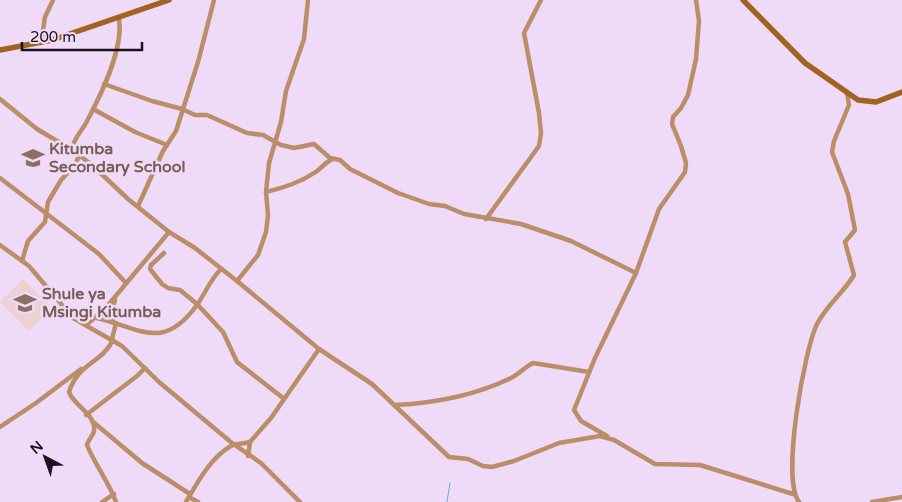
<svg xmlns="http://www.w3.org/2000/svg" width="902" height="502" font-family="'Varela Round',sans-serif">
<rect width="100%" height="100%" fill="#efdaf7"/>
<!-- education -->
<polygon fill="#ecd1d3" points="23,279 52,308 29,331 0,302"/>
<g fill="none" stroke-linecap="round" stroke-linejoin="round">
<!-- stream -->
<polyline stroke="#56b4da" stroke-width="1" points="447,502 450,483"/>
<!-- street -->
<g stroke="#b98e68" stroke-width="4.5">
<polyline points="41,43 45,17 53,0"/>
<polyline points="104,84 152,101 182,109 195,115 207,115 247,133 263,135 281,145 294,148 314,144 330,158 340,160 350,169 398,193 429,204 445,206 464,214 521,224 571,241 636,273"/>
<polyline points="0,99 37,129 72,150 92,165 128,199 169,232 195,248 237,281 319,349 372,384 449,457 468,459 483,466 492,467 514,461 559,443 600,436 614,440 655,464 700,465 793,494"/>
<polyline points="93,109 135,132 167,145"/>
<path d="M 72,150 C 73,139 81,132 86,123 C 101,95 124,49 119,18"/>
<polyline points="0,178 99,254 126,283"/>
<path d="M 266,192 C 283,188 299,183 314,173 C 322,169 324,162 333,159"/>
<polyline points="138,206 163,151 176,131 198,62 214,0"/>
<polyline points="486,219 539,146 541,133 539,113 524,33 541,0"/>
<polyline points="0,245 29,266 73,318 122,346 159,382 232,443 261,463 300,502"/>
<polyline points="164,253 151,265 150,269 162,284 168,288 180,290 197,304 223,332 237,362 283,398"/>
<polyline points="22,261 28,241 45,222 48,202 61,180 75,165 79,156"/>
<polyline points="237,281 258,255 266,232 268,215 266,192 269,163 281,122 286,91 304,39 308,0"/>
<path d="M 97,318 C 140,328 163,352 197,305 C 206,292 210,280 221,269"/>
<polyline points="113,322 112,315 115,299"/>
<polyline points="86,325 104,310 169,232"/>
<polyline points="112,339 116,323"/>
<path d="M 113,340 C 102,363 78,363 69,392 C 73,405 97,415 94,431 C 93,436 88,440 87,445 C 95,465 109,482 116,502"/>
<path d="M 395,405 C 436,403 474,396 511,378 C 519,374 525,367 533,363 L 589,372"/>
<polyline points="86,415 137,376 145,368"/>
<polyline points="92,421 142,463 190,494"/>
<polyline points="0,427 36,403 81,369"/>
<polyline points="607,436 581,421 574,410 595,358 636,273 659,209 685,172 686,163 681,146 672,124 673,117 681,108 688,95 696,59 699,21 696,0"/>
<polyline points="248,456 250,442 271,418 319,349"/>
<polyline points="189,497 198,502"/>
<polyline points="102,502 114,494"/>
<path d="M 186,502 C 197,483 211,457 231,446 C 236,443 244,444 250,442"/>
<path d="M 799,502 C 781,479 804,351 817,324 C 826,306 844,292 854,275 L 845,242 L 855,230 L 848,194 L 832,152 L 834,141 L 849,105 L 847,93"/>
<polyline points="872,502 902,497"/>
</g>
<!-- secondary -->
<g stroke="#a16321" stroke-width="5.5">
<polyline points="743,0 805,63 858,100 876,102 902,92"/>
<polyline points="0,50 52,40 169,0"/>
</g>
</g>
<!-- icons -->
<defs>
<symbol id="school-bare" viewBox="-9 -9 18 18"><path d="M0-5L7-2L0 1L-7-2ZM-4 1L0 2.5L4 1V4Q0 6-4 4Z" fill="#8d6e63" stroke="#efdaf7" stroke-width="2.5" paint-order="stroke"/></symbol>
</defs>
<g fill-rule="evenodd">
<use href="#school-bare" x="17" y="142" width="32" height="32"/>
<use href="#school-bare" x="9" y="287" width="32" height="32"/>
</g>
<g text-anchor="middle" dominant-baseline="central" stroke-width="5" stroke-linejoin="round" paint-order="stroke">
<!-- education labels -->
<g font-size="16" font-weight="bold" fill="#785e54" stroke="#efdaf7" text-anchor="start">
<text x="49" y="149">Kitumba<tspan x="49" dy="18">Secondary School</tspan></text>
<text x="42" y="294">Shule ya<tspan x="42" dy="18">Msingi Kitumba</tspan></text>
</g>
</g>
<!-- north arrow -->
<g transform="translate(45 457) rotate(319)" stroke="#efdaf7" stroke-width="4" paint-order="stroke">
<path d="M0-4L9 19L0 12L-9 19Z" fill="#19121b"/>
<text y="-8" font-size="14" font-weight="bold" text-anchor="middle" fill="#19121b">N</text>
</g>
<!-- scale -->
<path d="M22 42v8h120v-8" fill="none" stroke="#19121b" stroke-width="2.5"/>
<text x="30" y="42" font-size="15" fill="#19121b" stroke="#efdaf7" stroke-width="4" paint-order="stroke">200 m</text>
</svg>
